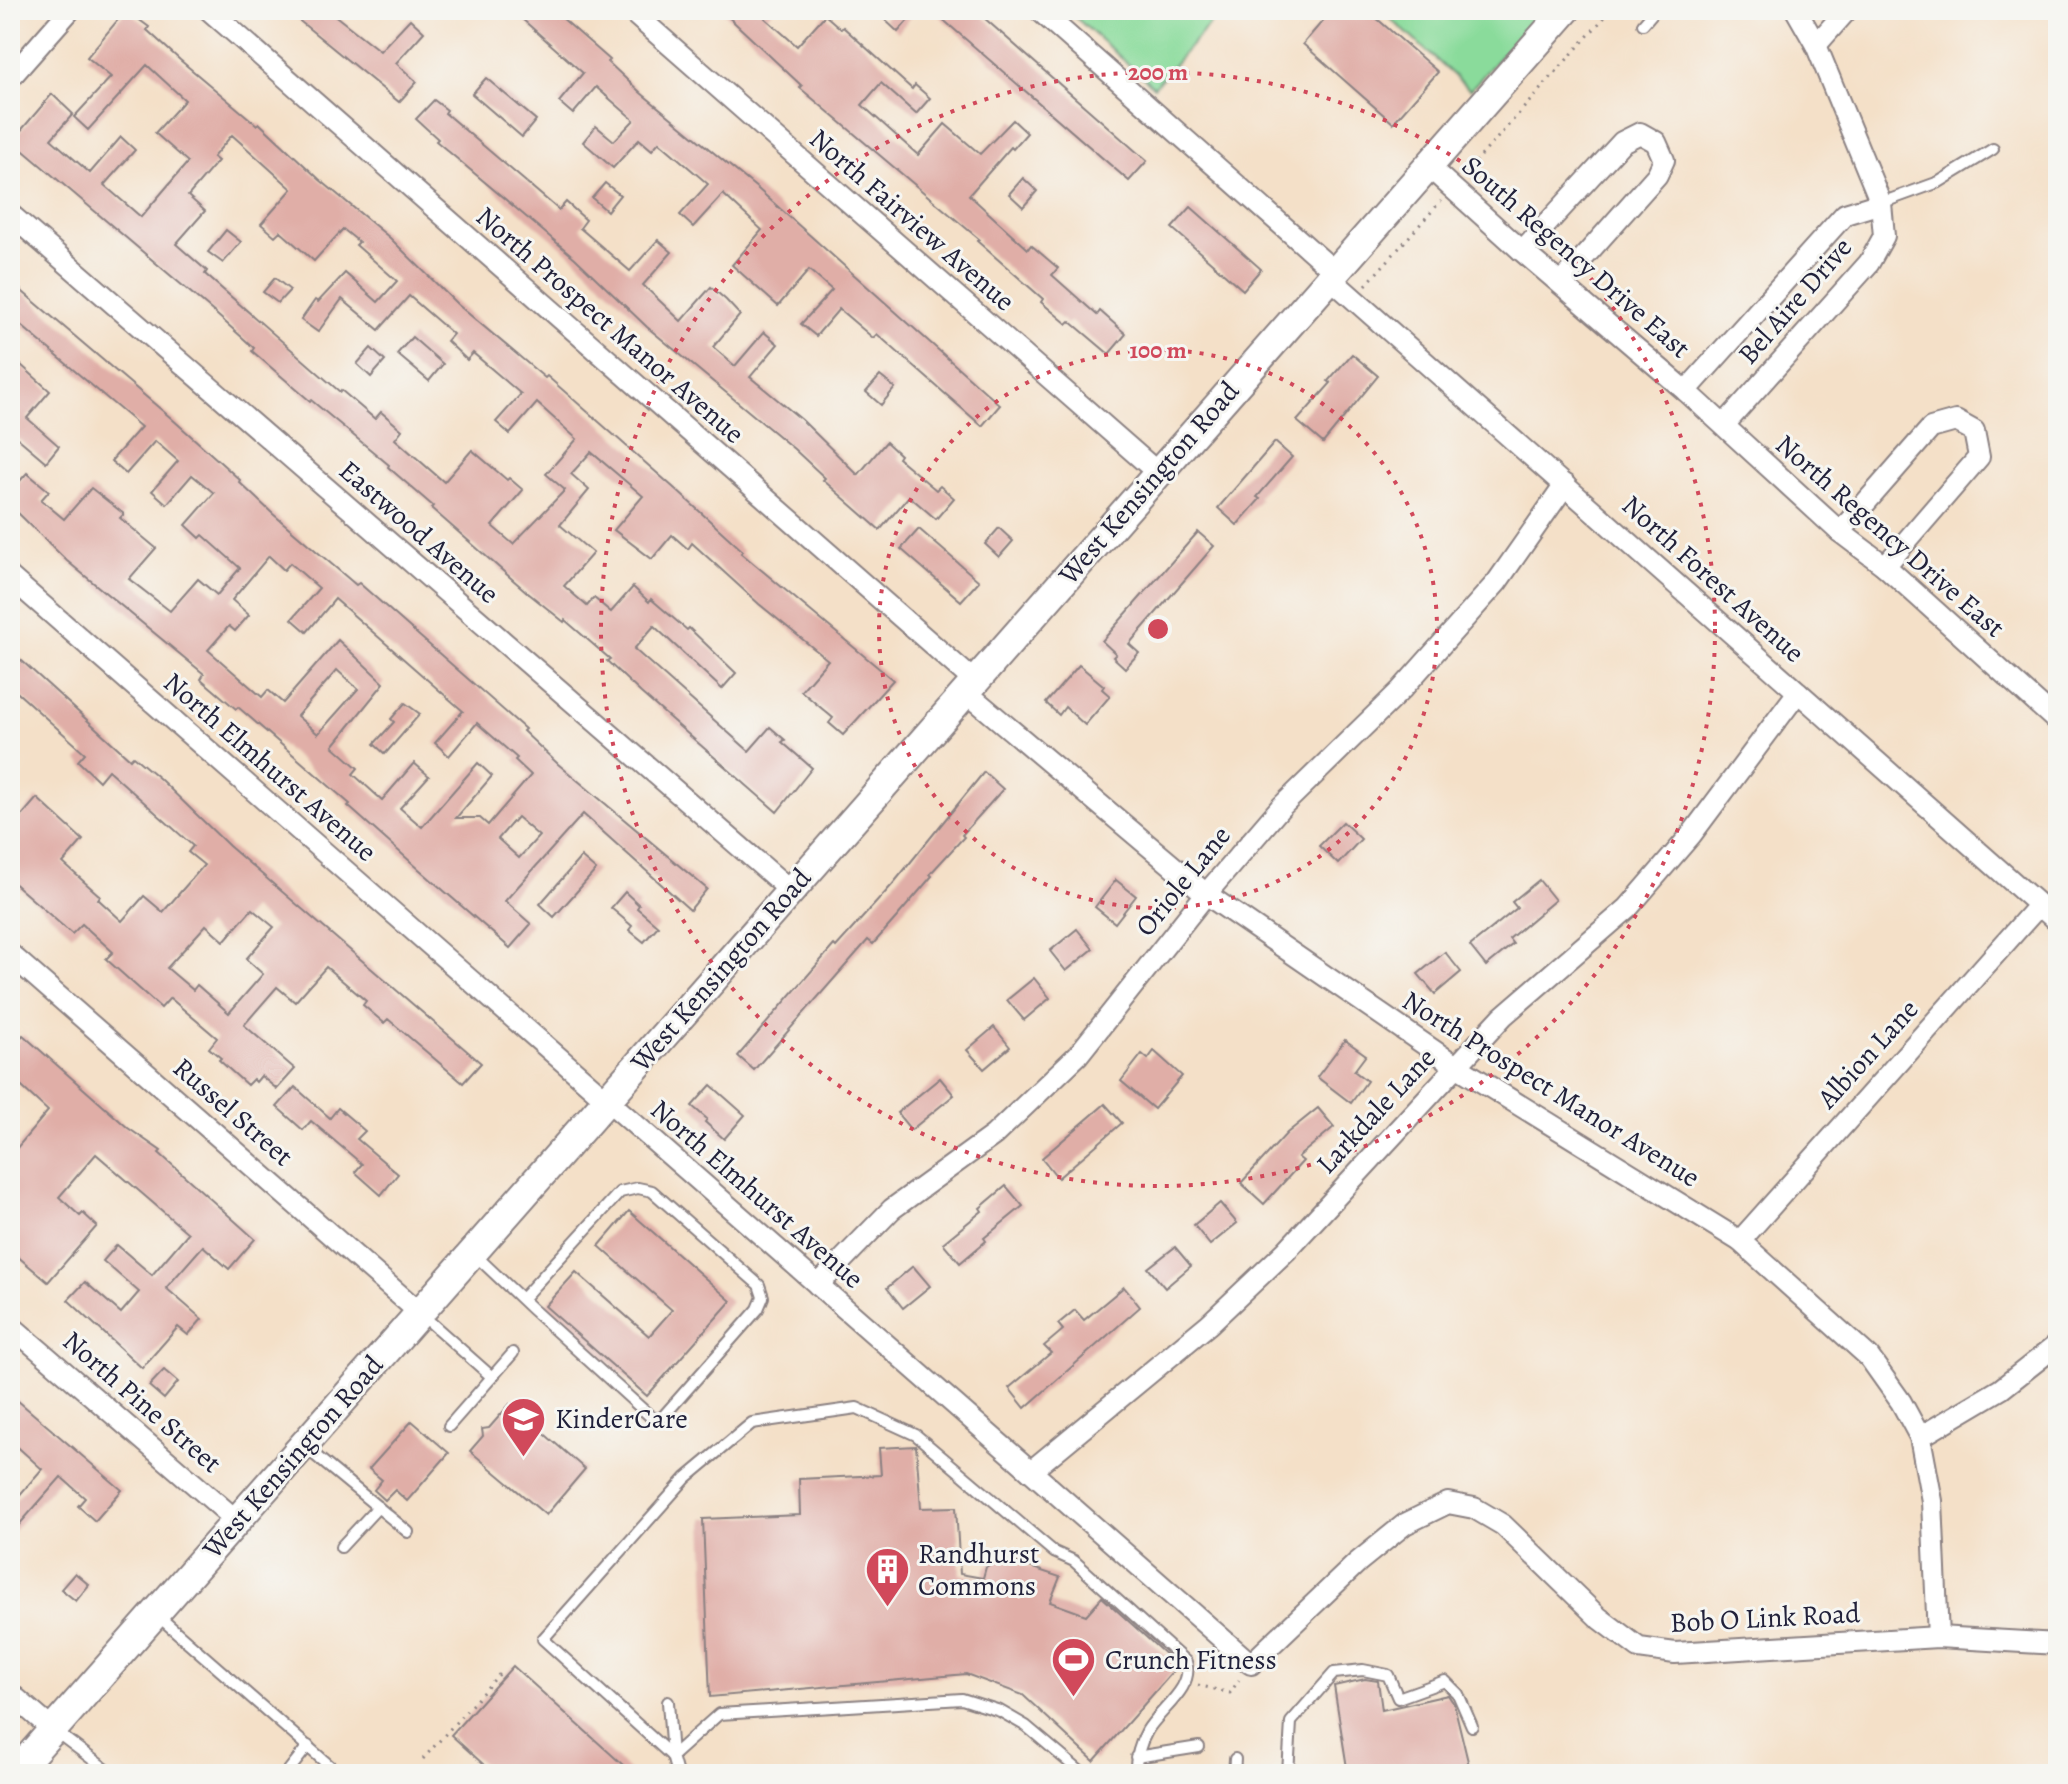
<svg xmlns="http://www.w3.org/2000/svg" width="2068" height="1784" font-family="Alegreya,serif">
<rect width="100%" height="100%" fill="#f6f6f2"/>
<filter id="ink" filterUnits="userSpaceOnUse"><feTurbulence type="fractalNoise" baseFrequency=".0125" numOctaves="2"/><feDisplacementMap in="SourceGraphic" scale="16" xChannelSelector="R" yChannelSelector="G"/><feConvolveMatrix kernelMatrix="1 2 1 2 8 2 1 2 1" color-interpolation-filters="sRGB"/></filter>
<filter id="wash" filterUnits="userSpaceOnUse"><feTurbulence type="fractalNoise" baseFrequency=".006" numOctaves="4" result="noise"/><feDisplacementMap in="SourceGraphic" scale="32" xChannelSelector="R" yChannelSelector="G"/><feGaussianBlur stdDeviation="1.8" result="paint"/><feColorMatrix in="noise" values="0 0 0 0 0 0 0 0 0 0 0 0 0 0 0 0 0 1.4 0 .05"/><feComposite in="paint" operator="in"/></filter>
<g filter="url(#wash)">
<rect width="100%" height="100%" fill="#f4e0c8"/>
<!-- green -->
<g fill="#8adb9b" stroke="#567e6b" stroke-width="2">
<polygon points="1067,10 1222,10 1154,87"/>
<polygon points="1381,10 1542,10 1470,90"/>
</g>
<g id="blocks">
<!-- building -->
<g fill="#e0aea7" fill-rule="evenodd">
<path d="M 126,10 L 149,27 L 147,30 L 180,60 L 257,125 L 259,123 L 319,179 L 390,238 L 457,304 L 545,378 L 547,376 L 674,488 L 743,551 L 741,553 L 893,680 L 843,735 L 829,723 L 833,718 L 801,691 L 828,660 L 759,604 L 692,543 L 688,549 L 672,535 L 652,559 L 614,530 L 643,496 L 591,452 L 571,474 L 589,490 L 560,525 L 593,553 L 564,586 L 587,606 L 594,598 L 611,612 L 633,587 L 649,602 L 651,599 L 687,630 L 689,628 L 736,673 L 722,689 L 654,626 L 634,649 L 749,751 L 770,727 L 785,740 L 782,742 L 812,768 L 777,812 L 641,693 L 607,661 L 610,659 L 565,620 L 564,622 L 528,593 L 431,508 L 433,506 L 388,467 L 389,465 L 311,400 L 310,401 L 252,351 L 254,348 L 216,314 L 12,141 L 52,94 L 73,114 L 51,139 L 90,173 L 121,137 L 135,150 L 104,185 L 141,217 L 188,162 L 155,133 L 185,100 L 147,65 L 88,130 L 74,117 L 111,77 L 87,57 ZM 232,135 L 292,189 L 261,224 L 275,236 L 280,231 L 314,261 L 343,229 L 359,242 L 356,245 L 397,281 L 378,302 L 345,273 L 318,302 L 315,300 L 301,320 L 318,332 L 342,299 L 379,330 L 409,296 L 453,334 L 447,341 L 467,360 L 473,353 L 521,394 L 496,422 L 510,434 L 537,403 L 577,439 L 546,474 L 565,490 L 513,544 L 492,526 L 523,490 L 509,478 L 507,480 L 472,450 L 444,482 L 395,439 L 402,430 L 381,412 L 375,419 L 341,390 L 340,392 L 205,274 L 207,271 L 176,244 L 205,211 L 188,196 L 218,161 L 213,157 Z"/>
<polygon points="303,10 328,10 380,51 410,19 424,32 396,63 417,82 399,102 296,18"/>
<polygon points="512,10 553,10 610,60 608,62 641,93 758,189 1000,405 982,426 877,334 873,338 839,309 816,336 801,324 832,290 809,270 778,306 732,265 762,230 723,194 693,227 680,215 708,184 659,142 652,150 639,139 613,168 583,142 596,126 614,141 634,120 596,87 573,114 559,102 583,73"/>
<polygon points="721,10 773,10 765,18 797,46 825,15 841,29 843,27 912,89 915,85 930,98 916,114 881,83 862,105 918,155 945,124 980,154 1013,120 1027,133 1013,149 1011,147 969,195 1028,249 1031,245 1058,268 1052,275 1097,315 1100,311 1126,334 1109,354 1070,321 1067,324 1041,302 1043,299 977,241 979,239 800,88 802,86"/>
<polygon points="892,10 917,10 898,32 884,19"/>
<polygon points="932,10 975,10 1147,161 1129,181"/>
<polygon points="1332,10 1367,10 1438,72 1393,123 1303,44"/>
<polygon points="486,78 536,120 522,137 472,94"/>
<polygon points="434,100 447,110 445,113 559,210 566,202 586,220 580,228 630,271 658,240 672,252 643,285 681,321 711,287 726,300 740,315 713,347 735,366 764,332 778,344 750,377 802,420 858,475 886,442 900,455 898,458 936,490 940,486 954,498 936,519 909,496 880,530 823,480 825,478 794,449 647,327 575,258 436,141 438,139 416,119"/>
<polygon points="1023,178 1037,191 1023,207 1009,194"/>
<polygon points="605,183 620,195 607,211 592,198"/>
<polygon points="1191,207 1261,269 1243,290 1172,228"/>
<polygon points="226,230 241,242 223,263 208,252"/>
<polygon points="275,278 290,290 278,303 263,292"/>
<path d="M 10,281 L 171,418 L 240,480 L 239,482 L 273,514 L 356,585 L 359,583 L 525,729 L 523,731 L 558,764 L 707,889 L 690,910 L 583,814 L 505,901 L 531,924 L 510,948 L 420,870 L 348,806 L 350,804 L 238,707 L 236,709 L 201,679 L 204,674 L 67,561 L 10,505 L 10,492 L 27,473 L 49,491 L 41,500 L 64,519 L 91,488 L 124,514 L 120,518 L 156,548 L 129,579 L 170,611 L 198,579 L 217,595 L 240,568 L 203,535 L 200,538 L 186,525 L 214,493 L 192,475 L 167,504 L 152,491 L 178,461 L 155,441 L 126,474 L 111,461 L 141,427 L 10,316 ZM 269,556 L 284,570 L 290,563 L 319,588 L 292,619 L 307,632 L 335,599 L 463,711 L 435,743 L 449,756 L 477,723 L 517,758 L 515,760 L 531,775 L 488,825 L 480,818 L 456,818 L 492,776 L 478,763 L 422,827 L 400,808 L 429,776 L 414,763 L 382,800 L 353,774 L 358,768 L 333,746 L 384,683 L 338,640 L 283,703 L 268,690 L 262,697 L 208,650 L 229,626 L 235,631 L 249,615 L 232,600 ZM 337,670 L 358,689 L 318,734 L 297,716 ZM 517,817 L 539,836 L 519,858 L 498,839 Z"/>
<polygon points="412,337 443,364 429,381 397,354"/>
<polygon points="371,348 385,361 371,377 357,364"/>
<polygon points="1352,354 1378,376 1323,443 1297,421 1331,383 1328,381"/>
<polygon points="10,355 50,391 27,418 59,446 46,462 13,434 10,437"/>
<polygon points="880,376 895,388 881,405 866,392"/>
<polygon points="1275,442 1292,457 1257,497 1260,499 1237,525 1218,508"/>
<polygon points="999,528 1013,541 999,557 985,544"/>
<polygon points="919,529 979,581 961,601 901,549"/>
<polygon points="1198,532 1214,546 1129,644 1139,653 1125,668 1113,657 1116,654 1102,641"/>
<path d="M 10,650 L 130,759 L 133,756 L 160,779 L 229,846 L 481,1063 L 463,1083 L 388,1019 L 384,1023 L 363,1005 L 366,1001 L 326,967 L 295,1002 L 277,987 L 244,1025 L 295,1069 L 277,1089 L 261,1076 L 256,1082 L 253,1079 L 247,1085 L 219,1060 L 221,1058 L 209,1048 L 217,1038 L 170,998 L 161,1008 L 106,959 L 113,952 L 82,924 L 72,934 L 10,880 L 10,829 L 37,798 L 83,840 L 63,863 L 100,896 L 98,899 L 122,921 L 144,896 L 163,912 L 204,865 L 188,852 L 193,846 L 108,770 L 99,781 L 78,761 L 85,753 L 10,686 ZM 252,909 L 274,927 L 246,959 L 263,974 L 229,1013 L 197,985 L 193,990 L 167,968 L 206,925 L 224,941 Z"/>
<polygon points="1079,665 1104,686 1102,689 1110,696 1085,725 1065,707 1059,715 1046,703"/>
<polygon points="405,703 420,714 385,754 374,744 394,722 391,719"/>
<polygon points="984,772 1003,789 962,835 964,837 930,874 932,876 896,918 873,944 868,940 754,1070 738,1056 834,945 836,947 892,885"/>
<polygon points="1343,822 1361,839 1338,864 1319,846"/>
<polygon points="581,857 596,870 554,917 540,904"/>
<polygon points="1116,880 1136,896 1115,923 1095,907"/>
<polygon points="1539,880 1555,900 1509,939 1513,944 1486,966 1470,946 1517,908 1512,902"/>
<polygon points="625,892 639,905 637,908 658,926 644,942 629,930 632,926 611,908"/>
<polygon points="1077,929 1093,949 1066,971 1050,951"/>
<polygon points="1445,952 1461,972 1435,994 1418,974"/>
<polygon points="1034,978 1050,998 1024,1020 1007,1000"/>
<polygon points="994,1027 1010,1047 984,1069 967,1050"/>
<polygon points="23,1035 128,1128 161,1151 159,1153 255,1239 229,1269 203,1246 166,1288 202,1319 188,1335 178,1327 142,1368 68,1300 85,1282 121,1313 139,1292 103,1261 117,1245 152,1275 188,1233 96,1154 59,1197 80,1216 83,1213 97,1226 48,1282 10,1250 10,1156 48,1111 10,1076 10,1050"/>
<polygon points="1345,1040 1366,1055 1354,1071 1367,1081 1351,1103 1317,1077"/>
<polygon points="1154,1051 1182,1076 1154,1109 1121,1081 1142,1054 1148,1059"/>
<polygon points="940,1078 954,1095 911,1130 897,1113"/>
<polygon points="711,1085 745,1115 724,1139 705,1122 707,1119 692,1106"/>
<polygon points="295,1087 330,1118 338,1108 365,1131 357,1139 398,1174 381,1195 355,1172 362,1164 311,1121 303,1130 277,1107"/>
<polygon points="1105,1104 1122,1123 1058,1178 1042,1158"/>
<polygon points="1318,1108 1334,1127 1298,1157 1303,1161 1264,1204 1241,1183 1287,1133"/>
<polygon points="1006,1186 1023,1206 984,1238 986,1241 960,1263 943,1243 982,1211 980,1208"/>
<polygon points="1220,1203 1237,1223 1210,1245 1194,1225"/>
<polygon points="629,1211 731,1301 647,1396 545,1306 576,1272 649,1336 672,1310 599,1246"/>
<polygon points="1175,1247 1191,1266 1165,1288 1148,1268"/>
<polygon points="913,1266 930,1286 903,1308 887,1288"/>
<polygon points="1124,1287 1140,1307 1025,1408 1009,1388 1051,1353 1044,1346 1063,1330 1058,1324 1075,1310 1084,1320"/>
<polygon points="164,1370 178,1382 164,1399 149,1386"/>
<polygon points="10,1394 122,1490 95,1521 78,1506 85,1498 61,1477 10,1535 10,1506 42,1469 10,1440"/>
<polygon points="510,1404 585,1469 546,1515 470,1451 483,1436 482,1429 489,1428"/>
<polygon points="412,1421 449,1453 407,1501 395,1490 385,1500 374,1490 382,1480 369,1469"/>
<polygon points="916,1446 921,1508 956,1507 960,1574 983,1578 986,1567 1000,1557 1060,1577 1050,1602 1086,1615 1102,1597 1178,1666 1094,1761 1023,1695 966,1674 710,1697 703,1519 800,1515 799,1479 881,1475 879,1448"/>
<polygon points="75,1573 89,1585 76,1601 61,1589"/>
<polygon points="513,1666 633,1774 494,1774 451,1735"/>
<polygon points="1365,1679 1378,1681 1382,1710 1448,1695 1454,1704 1471,1774 1348,1774 1334,1686"/>
</g>
</g>
</g>
<g filter="url(#ink)">
<use href="#blocks" fill-opacity="0" stroke="#8b8182" stroke-width="2"/>
<g fill="none" stroke-linecap="round" stroke-linejoin="round">
<defs>
<g id="lane">
<polyline points="1643,24 1655,10"/>
<polyline points="1881,203 1939,182 1993,149"/>
<polyline points="474,1254 532,1309 651,1417 660,1420 758,1309 763,1297 759,1285 652,1191 638,1188 620,1192 522,1299"/>
<polyline points="421,1314 492,1377 449,1426"/>
<polyline points="492,1377 513,1353"/>
<polyline points="305,1447 408,1532"/>
<polyline points="341,1547 378,1507"/>
<polyline points="157,1615 339,1774"/>
<polyline points="668,1702 672,1756"/>
<polyline points="55,1731 112,1774"/>
<path d="M 672,1756 L 543,1639 L 686,1478 L 752,1423 L 857,1408 L 916,1435 L 1054,1552 L 1074,1561 L 1186,1662 C 1195,1688 1159,1710 1147,1731 C 1139,1745 1136,1758 1135,1774"/>
<polyline points="1136,1757 1199,1747"/>
<polyline points="286,1774 308,1746"/>
<polyline points="677,1774 672,1756 719,1714 962,1699 1000,1711 1026,1726 1083,1774"/>
<polyline points="1234,1774 1235,1759"/>
<polyline points="1288,1774 1291,1722 1334,1673 1363,1670 1388,1675 1398,1698 1445,1681 1458,1694 1472,1726"/>
</g>
<g id="street">
<polyline points="209,10 975,682"/>
<polyline points="630,10 1158,473"/>
<polyline points="1039,10 1335,272"/>
<polyline points="1816,45 1847,10"/>
<polyline points="10,78 70,10"/>
<polyline points="1428,166 1522,251 1686,391 1840,532 1885,566 2058,722"/>
<polyline points="10,214 791,891"/>
<polyline points="1522,251 1622,142 1640,133 1656,142 1664,160 1657,175 1561,283"/>
<polyline points="1330,278 2058,922"/>
<polyline points="1686,391 1845,214 1881,203"/>
<polyline points="1724,425 1869,263 1884,236 1881,203 1816,45 1796,10"/>
<polyline points="1840,532 1931,428 1956,421 1974,431 1979,457 1885,566"/>
<polyline points="10,577 1251,1664 1358,1562 1405,1524 1448,1503 1474,1508 1503,1525 1598,1617 1639,1648 1675,1653 1938,1637 2058,1644"/>
<polyline points="966,692 1206,894 1456,1066 1740,1241 1869,1357 1901,1402 1920,1437 1932,1501 1938,1637"/>
<polyline points="10,954 420,1313"/>
<polyline points="1740,1241 2039,905"/>
<polyline points="818,1285 892,1209 994,1135 1078,1055 1206,894 1280,808 1401,690 1497,582 1565,485"/>
<polyline points="10,1325 237,1521"/>
<polyline points="1920,1437 2001,1389 2058,1344"/>
<polyline points="1031,1471 1209,1324 1286,1251 1503,1016 1628,908 1691,835 1798,692"/>
<polyline points="10,1693 53,1730"/>
</g>
<polyline id="secondary" points="14,1774 1566,10"/>
</defs>
<!-- lane casing -->
<use href="#lane" stroke="#8b8182" stroke-width="14"/>
<!-- street casing -->
<use href="#street" stroke="#8b8182" stroke-width="24"/>
<!-- secondary casing -->
<use href="#secondary" stroke="#8b8182" stroke-width="32"/>
<!-- path -->
<g stroke="#8b8182" stroke-width="3" stroke-dasharray="2 6" stroke-linecap="butt">
<polyline points="1465,174 1611,10"/>
<polyline points="1366,285 1441,201"/>
<polyline points="1198,1685 1230,1693 1239,1680"/>
<polyline points="423,1759 502,1671"/>
</g>
<!-- lane -->
<use href="#lane" stroke="#fff" stroke-width="10"/>
<!-- street -->
<use href="#street" stroke="#fff" stroke-width="20"/>
<!-- secondary -->
<use href="#secondary" stroke="#fff" stroke-width="28"/>
</g>
</g>
<!-- distance rings -->
<g fill="none" stroke="#d1495b" stroke-width="4" stroke-dasharray="4 8">
<circle cx="1158" cy="629" r="279"/>
<circle cx="1158" cy="629" r="557"/>
</g>
<!-- icons -->
<defs>
<symbol id="school-pin" viewBox="-11 -11 22 30"><path d="M0 17L-7.5 6A9.5 9.5 0 1 1 7.5 6Z" fill="#d1495b" stroke="#f6f6f2"/><path d="M0-5L7-2L0 1L-7-2ZM-4 1L0 2.5L4 1V4Q0 6-4 4Z" fill="#fff"/></symbol>
<symbol id="building-pin" viewBox="-11 -11 22 30"><path d="M0 17L-7.5 6A9.5 9.5 0 1 1 7.5 6Z" fill="#d1495b" stroke="#f6f6f2"/><path d="M-4-6H4V6H1V3H-1V6H-4ZM-2.5-4.3h1.7v1.8h-1.7ZM.8-4.3h1.7v1.8H.8ZM-2.5-1h1.7V.8h-1.7ZM.8-1h1.7V.8H.8Z" fill="#fff"/></symbol>
<symbol id="stadium-pin" viewBox="-11 -11 22 30"><path d="M0 17L-7.5 6A9.5 9.5 0 1 1 7.5 6Z" fill="#d1495b" stroke="#f6f6f2"/><path d="M0-5a6.5 5 0 1 0 0 10a6.5 5 0 1 0 0-10ZM-3.5-1.8h7v3.6h-7Z" fill="#fff"/></symbol>
</defs>
<g fill-rule="evenodd">
<use href="#school-pin" x="498" y="1394" width="51" height="69"/>
<use href="#building-pin" x="862" y="1544" width="51" height="69"/>
<use href="#stadium-pin" x="1048" y="1634" width="51" height="69"/>
</g>
<g text-anchor="middle" dominant-baseline="central" stroke-width="6" stroke-linejoin="round" paint-order="stroke">
<!-- street labels -->
<g font-size="28" fill="#22223b" stroke="#f6f6f2">
<text transform="translate(912 220) rotate(41)">North Fairview Avenue</text>
<text transform="translate(1576 257) rotate(41)">South Regency Drive East</text>
<text transform="translate(1795 301) rotate(-49)">Bel Aire Drive</text>
<text transform="translate(610 325) rotate(41)">North Prospect Manor Avenue</text>
<text transform="translate(1149 483) rotate(-49)">West Kensington Road</text>
<text transform="translate(419 532) rotate(41)">Eastwood Avenue</text>
<text transform="translate(1890 536) rotate(41)">North Regency Drive East</text>
<text transform="translate(1713 579) rotate(42)">North Forest Avenue</text>
<text transform="translate(270 767) rotate(41)">North Elmhurst Avenue</text>
<text transform="translate(1183 881) rotate(-51)">Oriole Lane</text>
<text transform="translate(721 970) rotate(-49)">West Kensington Road</text>
<text transform="translate(1868 1054) rotate(-48)">Albion Lane</text>
<text transform="translate(1551 1089) rotate(32)">North Prospect Manor Avenue</text>
<text transform="translate(1376 1111) rotate(-47)">Larkdale Lane</text>
<text transform="translate(233 1112) rotate(41)">Russel Street</text>
<text transform="translate(757 1194) rotate(41)">North Elmhurst Avenue</text>
<text transform="translate(142 1402) rotate(41)">North Pine Street</text>
<text transform="translate(293 1457) rotate(-49)">West Kensington Road</text>
<text transform="translate(1765 1618) rotate(-3)">Bob O Link Road</text>
</g>
<!-- poi labels -->
<g font-size="28" fill="#22223b" stroke="#f6f6f2" text-anchor="start">
<text x="555" y="1419">KinderCare</text>
<text x="918" y="1554">Randhurst<tspan x="918" dy="32">Commons</tspan></text>
<text x="1105" y="1660">Crunch Fitness</text>
</g>
</g>
<circle cx="1158" cy="629" r="12" fill="#d1495b" stroke="#f6f6f2" stroke-width="4"/>
<g font-size="24" text-anchor="middle" font-weight="bold" fill="#d1495b" stroke="#f6f6f2" stroke-width="6" stroke-linejoin="round" paint-order="stroke">
<text x="1158" y="80">200 m</text>
<text x="1158" y="358">100 m</text>
</g>
<!-- margin -->
<rect width="2068" height="1784" fill="none" stroke="#f6f6f2" stroke-width="40"/>
</svg>
